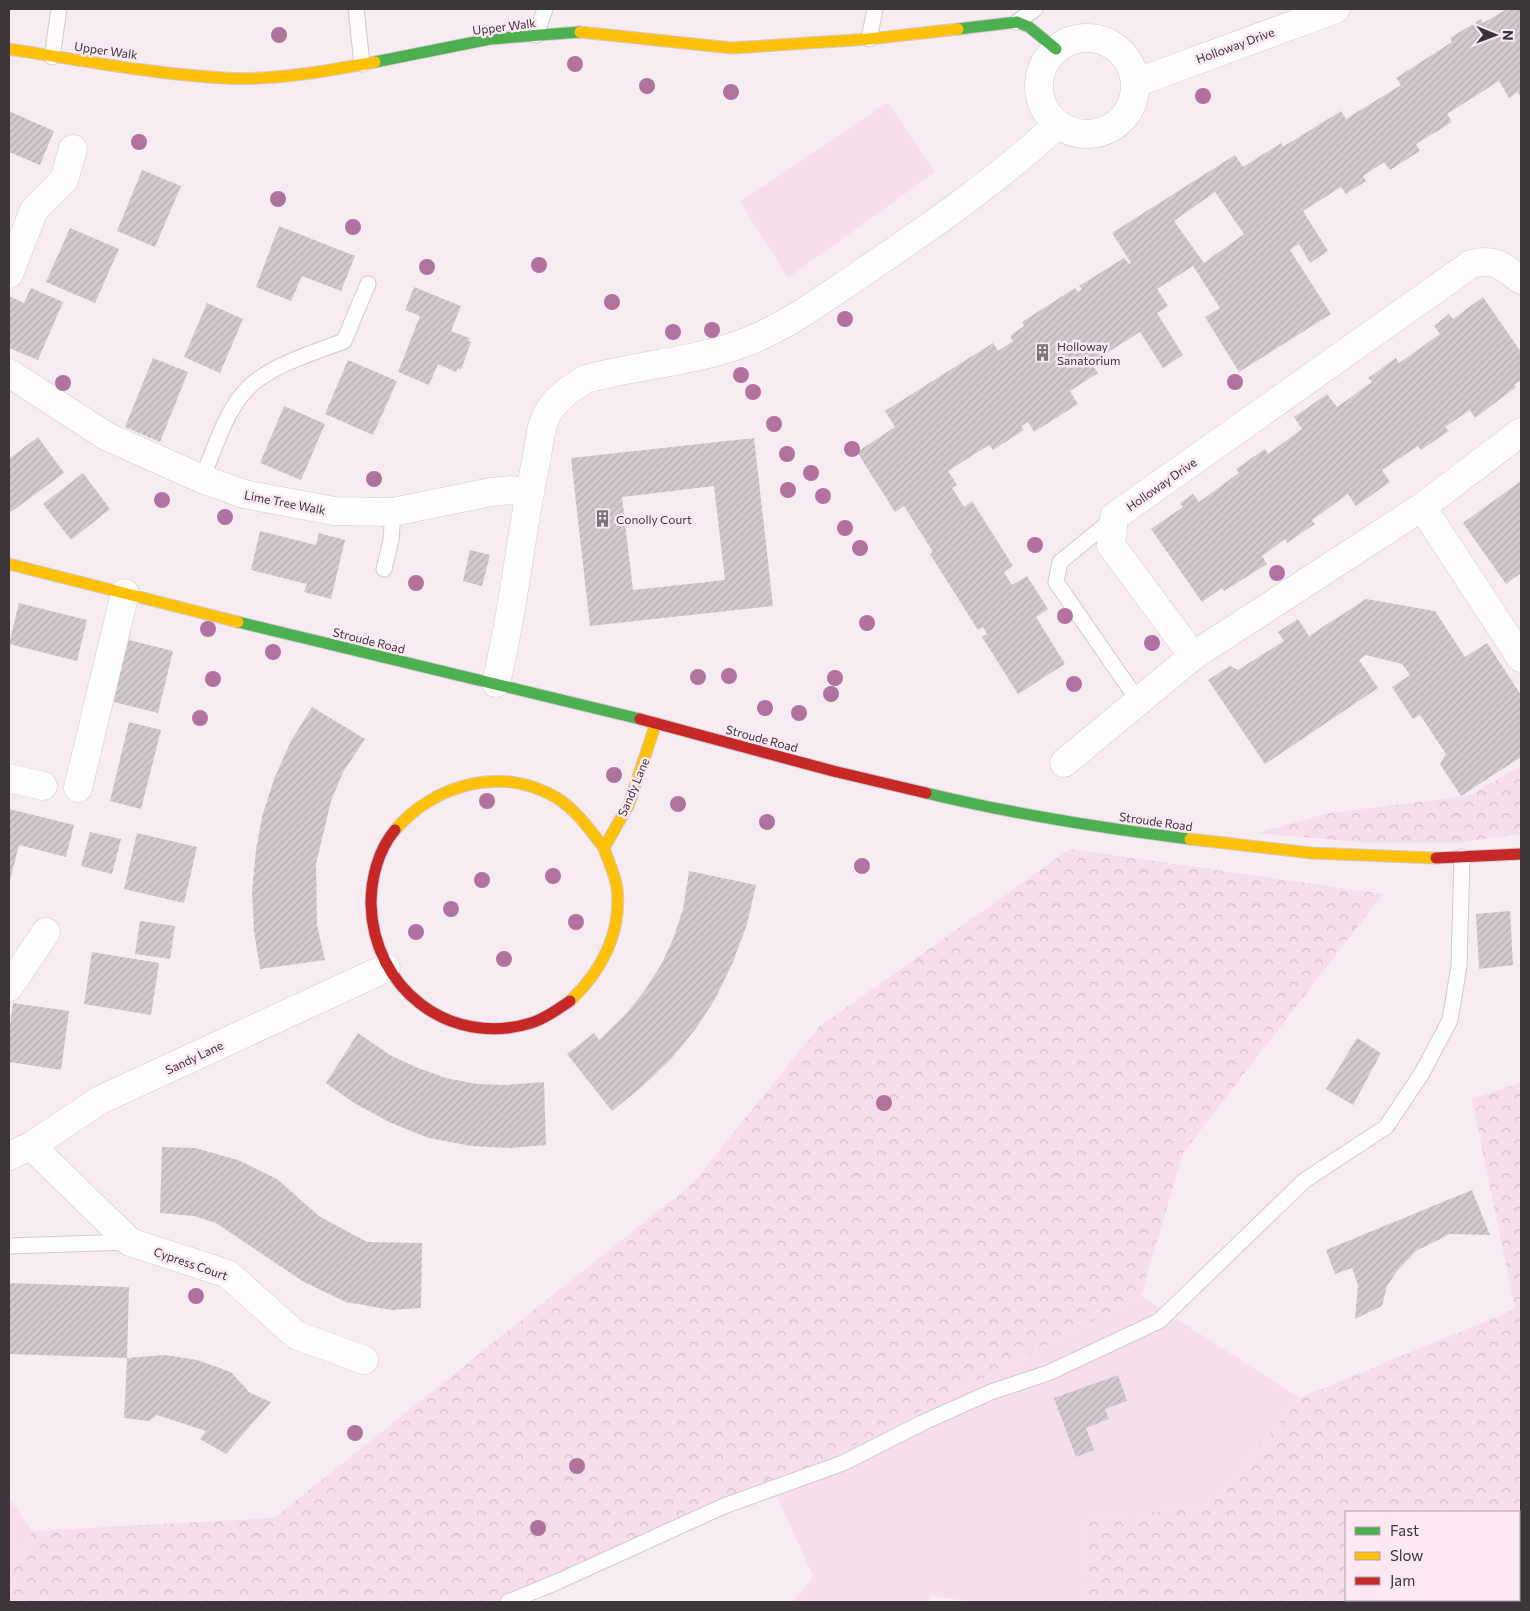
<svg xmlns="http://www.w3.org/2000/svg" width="1530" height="1611" font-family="Commissioner,sans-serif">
<defs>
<pattern id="forest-crowns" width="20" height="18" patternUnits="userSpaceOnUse" patternTransform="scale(1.25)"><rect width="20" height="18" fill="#f7deec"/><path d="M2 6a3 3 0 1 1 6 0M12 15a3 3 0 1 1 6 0" fill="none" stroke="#d5bfcb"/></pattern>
<pattern id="building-hatch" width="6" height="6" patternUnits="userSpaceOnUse" patternTransform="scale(1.25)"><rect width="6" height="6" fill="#d3cacf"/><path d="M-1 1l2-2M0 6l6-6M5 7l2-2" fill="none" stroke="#b6aeb2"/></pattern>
</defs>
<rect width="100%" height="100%" fill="#f7ecf2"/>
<!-- green -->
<g fill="#f7deec" fill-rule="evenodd">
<polygon points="888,102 935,172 788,278 740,202"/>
<path d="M 1141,1296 L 1300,1398 L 1212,1505 L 1087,1520 L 1084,1602 L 974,1602 L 931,1596 L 928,1602 L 793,1602 L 813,1576 L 773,1488 ZM 1118,1375 L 1127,1401 L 1105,1409 L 1108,1420 L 1086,1428 L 1094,1450 L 1076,1457 L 1055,1398 Z"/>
<polygon points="9,1498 32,1531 9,1580"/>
</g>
<!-- forest -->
<g fill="url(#forest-crowns)" fill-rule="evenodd">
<polygon points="1521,766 1521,834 1455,843 1372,843 1257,833 1328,813 1468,796"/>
<polygon points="1070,849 1383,894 1183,1153 1141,1296 773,1488 504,1602 9,1602 9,1580 32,1531 274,1518 693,1183 819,1027"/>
<path d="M 1521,1082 L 1521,1602 L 1084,1602 L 1087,1520 L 1212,1505 L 1300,1398 L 1515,1309 L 1472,1099 ZM 1346,1512 L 1519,1512 L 1519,1600 L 1346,1600 Z"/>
</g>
<!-- building -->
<g fill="url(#building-hatch)" fill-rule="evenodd">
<path d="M 1507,9 L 1521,9 L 1521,98 L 1518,92 L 1509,98 L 1499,81 L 1447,114 L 1452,122 L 1416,144 L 1420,151 L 1390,170 L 1384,162 L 1363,176 L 1366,181 L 1346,194 L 1341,187 L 1303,211 L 1328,251 L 1310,263 L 1299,244 L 1290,250 L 1331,314 L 1239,372 L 1205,317 L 1220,308 L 1193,266 L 1157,289 L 1168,306 L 1157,313 L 1183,355 L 1163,368 L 1140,332 L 1091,363 L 1098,373 L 1070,391 L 1078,404 L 1034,432 L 1028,422 L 1021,426 L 1024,430 L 993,450 L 989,445 L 948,471 L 957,485 L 952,488 L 964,507 L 972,501 L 1013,566 L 1004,572 L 1012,585 L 1027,576 L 1048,609 L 1036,617 L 1065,664 L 1018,694 L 982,637 L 987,634 L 983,627 L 978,630 L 930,554 L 933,552 L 904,506 L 895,512 L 857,452 L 895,427 L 885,411 L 993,343 L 998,351 L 1013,341 L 1010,336 L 1024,326 L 1022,322 L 1075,288 L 1078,292 L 1082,289 L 1079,286 L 1124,258 L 1129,264 L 1131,263 L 1112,233 L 1235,155 L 1243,167 L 1281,143 L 1283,147 L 1341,111 L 1346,119 L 1401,85 L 1396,78 L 1452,42 L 1450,38 L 1481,19 L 1483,23 ZM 1215,192 L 1244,234 L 1204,263 L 1174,221 Z"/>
<polygon points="9,111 54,131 40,165 9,152"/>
<polygon points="142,170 181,186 155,247 117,231"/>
<polygon points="279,226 355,256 341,291 302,276 291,301 256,287"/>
<polygon points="70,228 119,249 95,303 46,282"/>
<polygon points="414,287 461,306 451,331 469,338 468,341 471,342 461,370 458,368 456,372 438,364 429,385 398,372 420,316 405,310"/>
<polygon points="31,288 63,302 38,360 9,348 9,296 24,303"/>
<polygon points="1483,297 1521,352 1521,380 1514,385 1516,387 1475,418 1470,410 1445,427 1449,431 1421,450 1418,446 1382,470 1390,482 1356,506 1348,494 1312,520 1315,524 1287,543 1285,539 1262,556 1267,564 1224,591 1222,588 1202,602 1151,529 1183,507 1180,503 1193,494 1199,502 1239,473 1236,469 1265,449 1268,454 1302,429 1294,417 1327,394 1337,407 1372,382 1368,378 1396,358 1399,363 1440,334 1434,326 1449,314 1453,319"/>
<polygon points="207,303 243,319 220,373 184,357"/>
<polygon points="153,358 188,372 160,442 125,427"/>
<polygon points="348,360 397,381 373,435 325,414"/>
<polygon points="284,406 325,424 301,480 260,463"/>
<polygon points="38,437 64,473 11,512 9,509 9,459"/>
<path d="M 754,438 L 773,606 L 590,626 L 571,458 ZM 714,486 L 725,580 L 633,590 L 622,497 Z"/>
<polygon points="83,473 110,509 71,540 43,504"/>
<polygon points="1521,481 1521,573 1506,584 1463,523"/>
<polygon points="260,531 316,545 319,533 345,540 331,599 304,592 307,584 251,570"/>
<polygon points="470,550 490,555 482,586 463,581"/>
<polygon points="1366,599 1435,611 1465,657 1487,643 1521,695 1521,757 1461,796 1440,764 1446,754 1420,715 1413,719 1392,687 1410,675 1402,664 1366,655 1359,660 1378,688 1265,764 1208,680 1230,666 1238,670 1284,641 1278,632 1298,619 1309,636"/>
<polygon points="19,603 87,620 77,661 9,644"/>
<polygon points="117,637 173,651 158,713 102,699"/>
<polygon points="312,707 365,739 343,772 331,801 316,864 317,925 325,960 260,969 254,931 252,892 256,850 262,817 274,779 291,741"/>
<polygon points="129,722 161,730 141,809 110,801"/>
<polygon points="9,809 74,825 66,857 19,845 9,885"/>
<polygon points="90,832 121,839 112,874 81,866"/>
<polygon points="137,833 197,847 184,903 124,889"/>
<polygon points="689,871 756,885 747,924 733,962 715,999 697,1027 671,1059 642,1087 612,1111 567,1054 594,1033 599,1040 624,1016 643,993 661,965 673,939 683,909"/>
<polygon points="1510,911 1513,965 1479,969 1476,914"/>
<polygon points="140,921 175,926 170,959 135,954"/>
<polygon points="92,952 159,963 151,1015 84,1004"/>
<polygon points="13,1003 69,1011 61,1070 9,1062 9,1031"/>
<polygon points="358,1033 390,1055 418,1068 446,1078 477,1084 506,1085 544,1082 546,1145 510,1148 471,1146 429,1138 391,1123 354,1103 326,1083"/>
<polygon points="1357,1038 1381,1053 1353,1105 1326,1089"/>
<polygon points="162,1147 195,1148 238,1160 277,1179 319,1216 367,1242 422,1243 421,1308 392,1310 346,1302 304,1282 216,1223 194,1216 160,1213"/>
<polygon points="1472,1190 1490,1235 1450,1234 1416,1251 1397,1271 1387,1286 1382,1306 1355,1319 1358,1285 1352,1268 1335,1274 1326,1250"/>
<polygon points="9,1283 129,1287 127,1358 9,1354"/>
<polygon points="165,1355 197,1360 231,1372 250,1393 271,1402 226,1454 200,1439 206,1431 157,1415 149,1421 124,1418 127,1358"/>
<polygon points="1118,1375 1127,1401 1105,1409 1109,1419 1086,1428 1094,1450 1076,1457 1054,1398"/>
</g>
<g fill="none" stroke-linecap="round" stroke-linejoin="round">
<defs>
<g id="lane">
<polyline points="356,9 362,64"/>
<polyline points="1017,22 1035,9"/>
<polyline points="536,35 545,9"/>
<polyline points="869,39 875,9"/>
<polyline points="52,57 59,9"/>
<path d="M 202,479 C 216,446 228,399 260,378 C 284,361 316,352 344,341 L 368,284"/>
<polyline points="1114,518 1060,562 1056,582 1139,702"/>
<polyline points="384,569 391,540 393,512"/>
<polyline points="9,1246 130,1242"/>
<polyline points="508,1602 557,1582 724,1506 843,1463 922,1423 991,1392 1048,1373 1159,1321 1305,1180 1386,1127 1422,1073 1450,1020 1459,966 1462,857"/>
</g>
<g id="street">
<circle cx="1087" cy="86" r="48"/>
<polyline points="1135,83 1336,9"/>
<polyline points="9,274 34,210 64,180 73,149"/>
<polyline points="9,373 106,436 202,479 244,494 334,511 393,512 491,492 511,490 529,494"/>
<polyline points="1422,507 1521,658"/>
<path d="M 1193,656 L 1111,545 L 1114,517 L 1471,264 C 1496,258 1502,266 1521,280"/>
<path d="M 496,683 C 514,611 520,535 536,462 C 539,447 540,424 549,411 C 557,397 573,387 586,379 C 638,365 691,362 741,344 C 785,328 823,299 862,273 C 930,227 998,180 1058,124"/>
<polyline points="1064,763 1193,656 1422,507 1521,432"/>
<polyline points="9,778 43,786"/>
<polyline points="78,788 125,593"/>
<polyline points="9,987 46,932"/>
<polyline points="31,1146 130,1242 228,1274 296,1335 364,1360"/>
<polyline points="9,1156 31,1146 100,1100 386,968"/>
</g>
<g id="fast">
<polyline points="958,29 1017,22 1029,27 1056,49"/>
<polyline points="375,62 490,39 580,32"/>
<polyline points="238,622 640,719"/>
<path d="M 926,793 C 1013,814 1101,828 1190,839"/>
</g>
<g id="slow">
<polyline points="580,32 732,48 869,39 958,29"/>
<path d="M 9,49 C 80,60 152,74 224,78 C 271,81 328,71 375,62"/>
<polyline points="9,564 238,622"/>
<path d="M 395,830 C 434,784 503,765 557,798 C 577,811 590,830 604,848"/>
<polyline points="1190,839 1311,853 1436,858"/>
<path d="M 570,1001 C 602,971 622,932 617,888 C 615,874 608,861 604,848 L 629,804 L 656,723"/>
</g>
<g id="jam">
<polyline points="640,719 833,771 926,793"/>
<path d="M 395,830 C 378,850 371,879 371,904 C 373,988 449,1048 531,1023 C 545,1019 558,1009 570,1001"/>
<polyline points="1436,858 1521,854"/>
</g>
</defs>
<!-- lane casing -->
<use href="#lane" stroke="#d3cacf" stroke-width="17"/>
<!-- street casing -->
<use href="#street" stroke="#d3cacf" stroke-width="29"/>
<!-- fast casing -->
<use href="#fast" stroke="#d3cacf" stroke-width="13"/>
<!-- slow casing -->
<use href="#slow" stroke="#d3cacf" stroke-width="13"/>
<!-- jam casing -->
<use href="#jam" stroke="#d3cacf" stroke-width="13"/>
<!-- lane -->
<use href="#lane" stroke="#fefcfd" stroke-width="15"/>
<!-- street -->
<use href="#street" stroke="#fefcfd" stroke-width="28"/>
<!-- fast -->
<use href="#fast" stroke="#4caf50" stroke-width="11"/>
<!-- slow -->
<use href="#slow" stroke="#ffc107" stroke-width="11"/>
<!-- jam -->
<use href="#jam" stroke="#c62828" stroke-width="11"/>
</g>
<!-- trees -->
<g fill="#b1729e">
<circle cx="279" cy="35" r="8"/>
<circle cx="575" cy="64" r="8"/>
<circle cx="647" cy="86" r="8"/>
<circle cx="731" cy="92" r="8"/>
<circle cx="1203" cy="96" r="8"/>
<circle cx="139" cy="142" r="8"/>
<circle cx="278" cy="199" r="8"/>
<circle cx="353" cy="227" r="8"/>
<circle cx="539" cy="265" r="8"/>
<circle cx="427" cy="267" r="8"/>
<circle cx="612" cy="302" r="8"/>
<circle cx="845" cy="319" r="8"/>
<circle cx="712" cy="330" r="8"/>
<circle cx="673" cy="332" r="8"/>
<circle cx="741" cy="375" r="8"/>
<circle cx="1235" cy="382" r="8"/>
<circle cx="63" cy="383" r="8"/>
<circle cx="753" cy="392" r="8"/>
<circle cx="774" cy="424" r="8"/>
<circle cx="852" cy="449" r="8"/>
<circle cx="787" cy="454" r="8"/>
<circle cx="811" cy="473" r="8"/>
<circle cx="374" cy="479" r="8"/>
<circle cx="788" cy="490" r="8"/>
<circle cx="823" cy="496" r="8"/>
<circle cx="162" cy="500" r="8"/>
<circle cx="225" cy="517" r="8"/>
<circle cx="845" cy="528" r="8"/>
<circle cx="1035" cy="545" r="8"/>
<circle cx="860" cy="548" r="8"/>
<circle cx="1277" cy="573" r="8"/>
<circle cx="416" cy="583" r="8"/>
<circle cx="1065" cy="616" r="8"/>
<circle cx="867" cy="623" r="8"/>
<circle cx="208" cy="629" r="8"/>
<circle cx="1152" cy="643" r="8"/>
<circle cx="273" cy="652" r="8"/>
<circle cx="729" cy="676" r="8"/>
<circle cx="698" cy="677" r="8"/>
<circle cx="835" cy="678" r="8"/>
<circle cx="213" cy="679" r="8"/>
<circle cx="1074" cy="684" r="8"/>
<circle cx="831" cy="694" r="8"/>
<circle cx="765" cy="708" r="8"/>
<circle cx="799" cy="713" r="8"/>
<circle cx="200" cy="718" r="8"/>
<circle cx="614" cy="775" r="8"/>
<circle cx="487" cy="801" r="8"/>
<circle cx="678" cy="804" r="8"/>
<circle cx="767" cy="822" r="8"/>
<circle cx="862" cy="866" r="8"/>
<circle cx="553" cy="876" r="8"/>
<circle cx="482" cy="880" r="8"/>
<circle cx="451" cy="909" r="8"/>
<circle cx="576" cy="922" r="8"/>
<circle cx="416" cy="932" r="8"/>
<circle cx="504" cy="959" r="8"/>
<circle cx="884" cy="1103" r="8"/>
<circle cx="196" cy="1296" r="8"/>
<circle cx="355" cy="1433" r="8"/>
<circle cx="577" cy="1466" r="8"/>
<circle cx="538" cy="1528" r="8"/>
</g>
<!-- icons -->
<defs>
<symbol id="building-bare" viewBox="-9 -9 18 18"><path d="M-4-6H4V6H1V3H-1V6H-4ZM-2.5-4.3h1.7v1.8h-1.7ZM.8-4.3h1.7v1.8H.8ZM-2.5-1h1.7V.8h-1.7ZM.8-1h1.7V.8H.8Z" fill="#7d757a" stroke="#fbe8f2" stroke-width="2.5" paint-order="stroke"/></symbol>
</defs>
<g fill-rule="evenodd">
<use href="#building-bare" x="1030" y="340" width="25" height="25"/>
<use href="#building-bare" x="590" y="506" width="25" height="25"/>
</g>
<g text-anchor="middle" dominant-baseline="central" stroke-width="5" stroke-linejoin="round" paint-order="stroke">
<!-- street labels -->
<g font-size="12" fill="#3c3539" stroke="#fbe8f2">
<text transform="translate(504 26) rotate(-7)">Upper Walk</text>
<text transform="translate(1235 45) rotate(-20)">Holloway Drive</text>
<text transform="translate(106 50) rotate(8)">Upper Walk</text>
<text transform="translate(1161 484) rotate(-35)">Holloway Drive</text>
<text transform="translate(285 502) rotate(11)">Lime Tree Walk</text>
<text transform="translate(369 640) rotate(14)">Stroude Road</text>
<text transform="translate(762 738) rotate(15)">Stroude Road</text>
<text transform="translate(633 787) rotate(-67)">Sandy Lane</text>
<text transform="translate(1156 821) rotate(8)">Stroude Road</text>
<text transform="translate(194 1057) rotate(-25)">Sandy Lane</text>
<text transform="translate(191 1263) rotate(19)">Cypress Court</text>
</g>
<!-- poi labels -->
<g font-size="12" fill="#3c3539" stroke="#fbe8f2" text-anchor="start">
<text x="1057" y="346">Holloway<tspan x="1057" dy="14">Sanatorium</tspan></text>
<text x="616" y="519">Conolly Court</text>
</g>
</g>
<!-- border -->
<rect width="1530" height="1611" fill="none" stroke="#3c3539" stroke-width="20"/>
<!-- legend -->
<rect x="1345" y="1511" width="175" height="90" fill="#fbe8f2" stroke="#afa0a8"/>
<rect x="1355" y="1527" width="25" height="8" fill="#4caf50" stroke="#afa0a8"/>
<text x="1390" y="1536" font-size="15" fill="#3c3539">Fast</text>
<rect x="1355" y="1552" width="25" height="8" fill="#ffc107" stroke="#afa0a8"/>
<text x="1390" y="1561" font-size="15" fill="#3c3539">Slow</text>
<rect x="1355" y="1577" width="25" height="8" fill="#c62828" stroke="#afa0a8"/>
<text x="1390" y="1586" font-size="15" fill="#3c3539">Jam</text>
<!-- north arrow -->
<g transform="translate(1495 35) rotate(91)" stroke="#fbe8f2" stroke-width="4" paint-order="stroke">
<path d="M0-4L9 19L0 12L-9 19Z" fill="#3c3539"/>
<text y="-8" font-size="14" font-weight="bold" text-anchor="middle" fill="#3c3539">N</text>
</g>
</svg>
